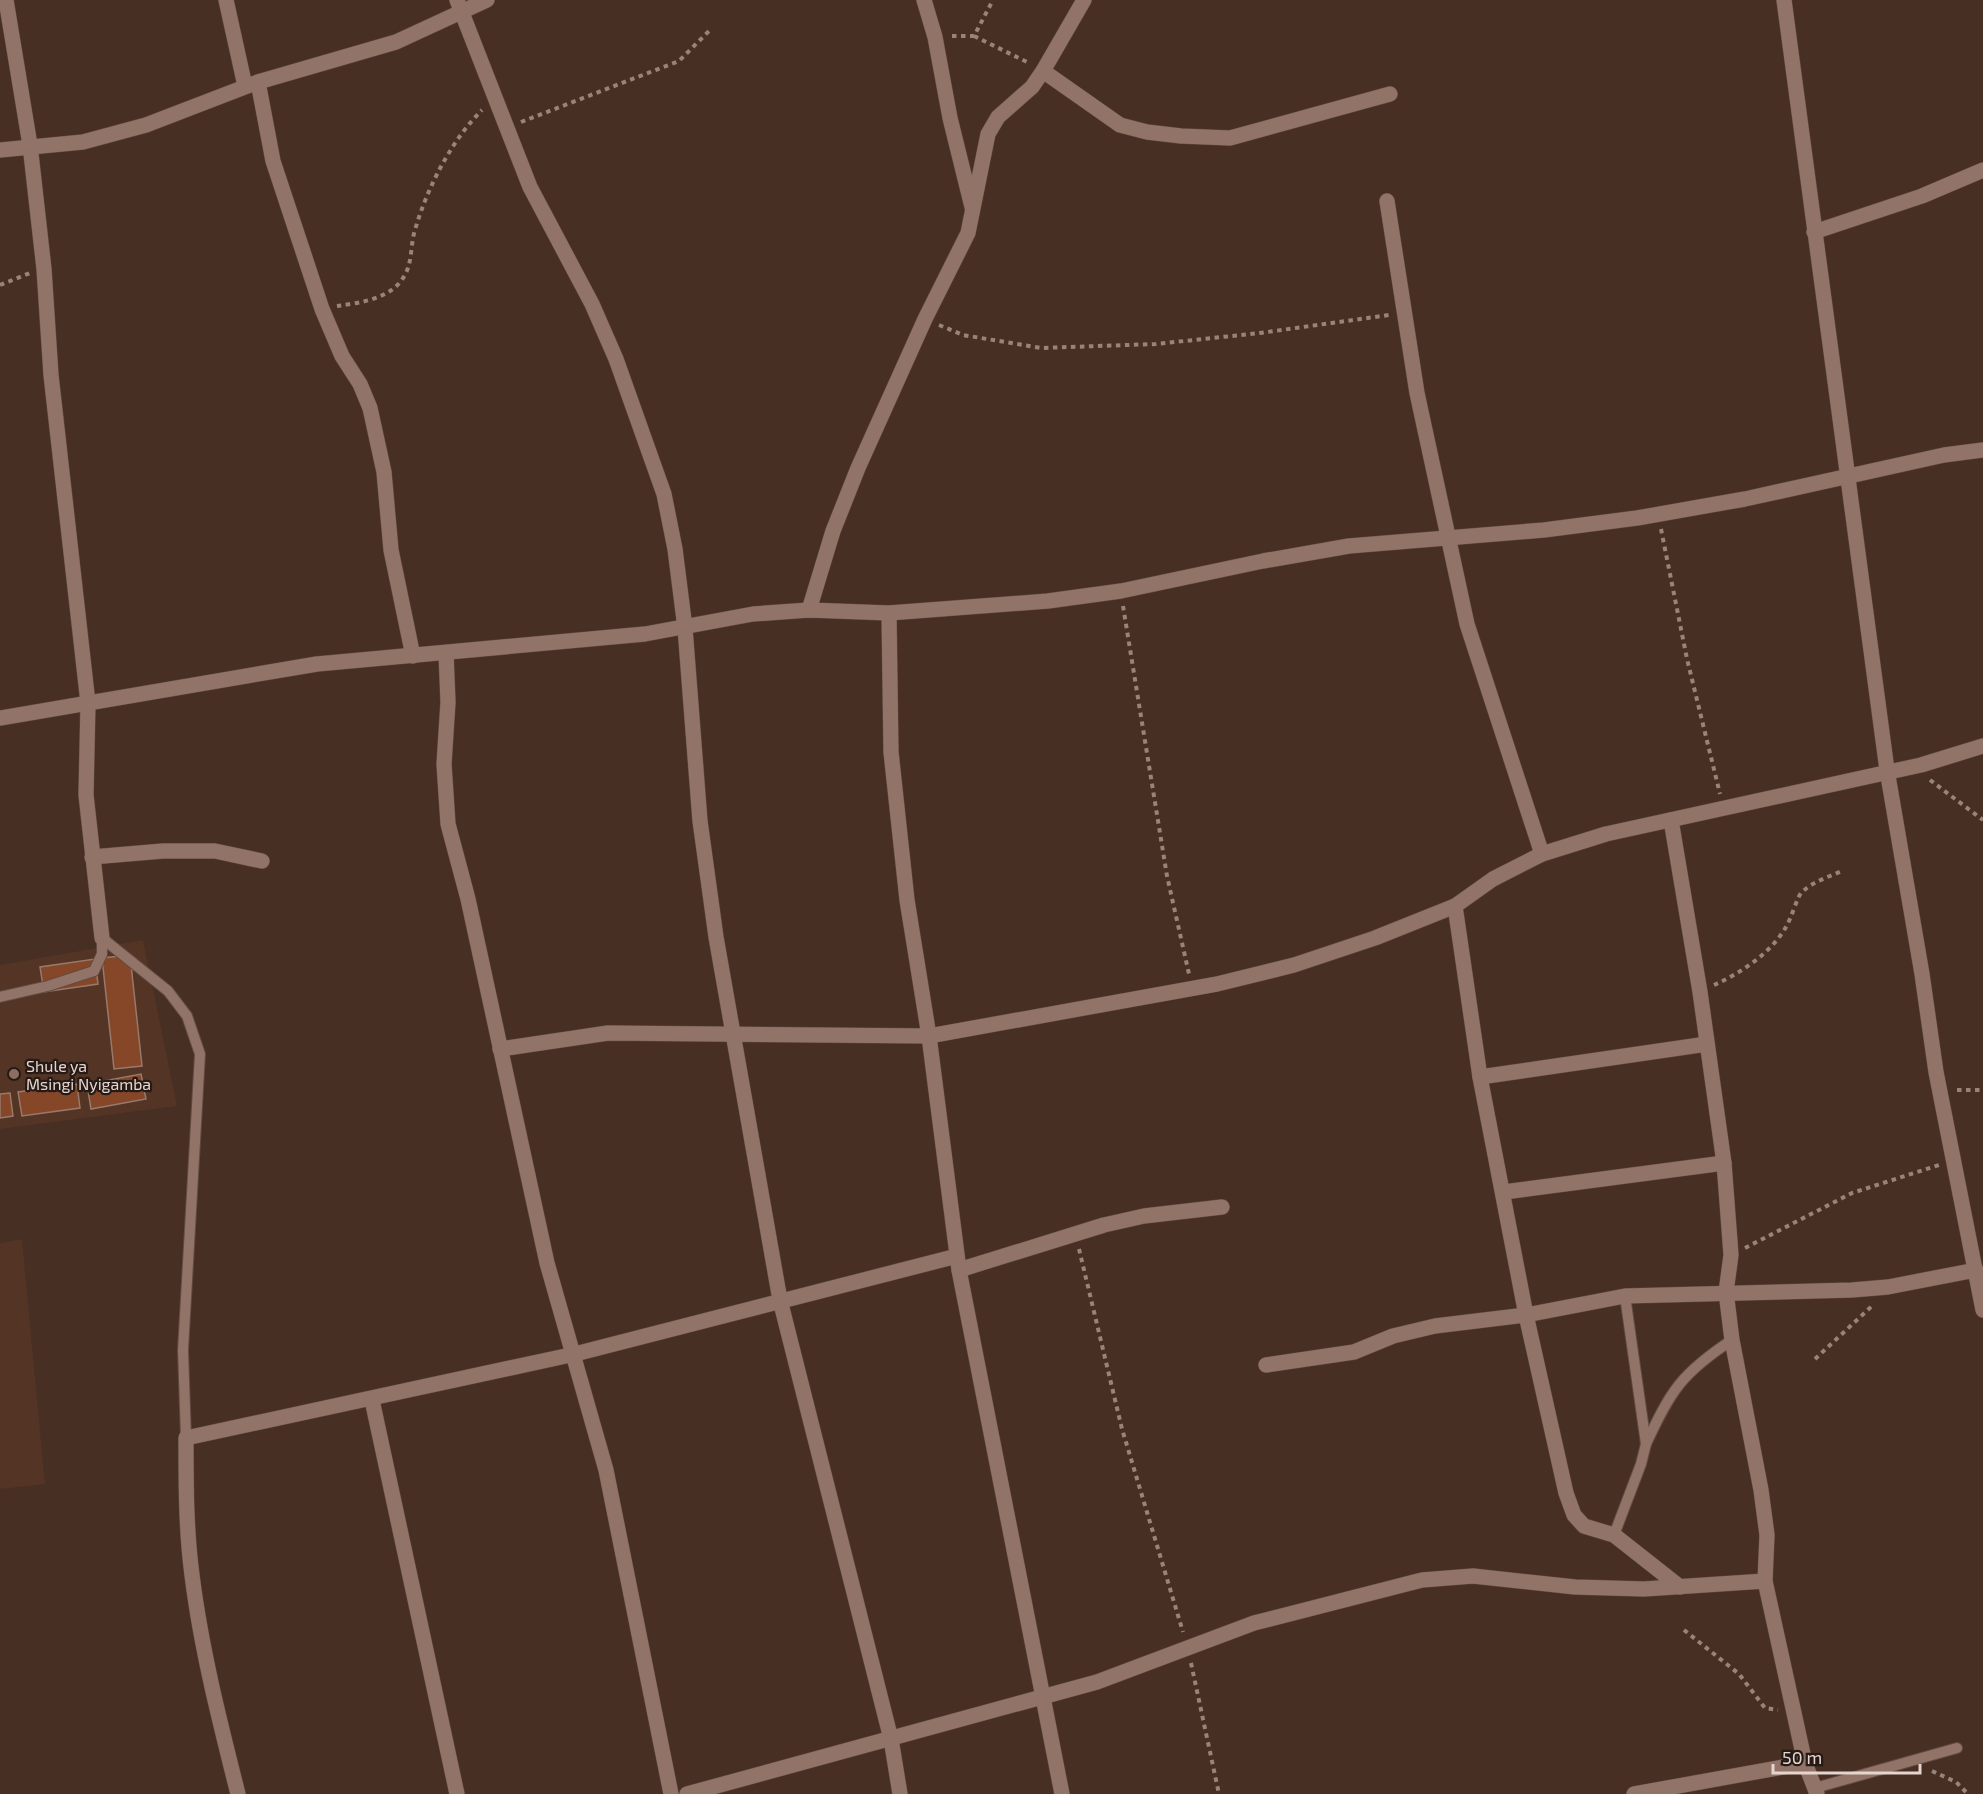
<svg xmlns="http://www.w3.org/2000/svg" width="1983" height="1794" font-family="'Exo 2',sans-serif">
<rect width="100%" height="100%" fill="#472f23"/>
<!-- built -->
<g fill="#533425">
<polygon points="143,940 177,1106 0,1129 0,965"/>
<polygon points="22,1239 45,1484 0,1489 0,1243"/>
</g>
<!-- building -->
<g fill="#864728" stroke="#977a6d" stroke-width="1.5">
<polygon points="130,955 142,1066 114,1069 102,958"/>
<polygon points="95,959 98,984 44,992 40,967"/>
<polygon points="141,1074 146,1099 91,1109 87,1084"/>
<polygon points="77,1084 80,1108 22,1116 18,1092"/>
<polygon points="10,1093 13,1116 0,1118 0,1094"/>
</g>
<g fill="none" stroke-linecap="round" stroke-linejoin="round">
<defs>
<g id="service">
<polyline points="102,938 168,991 187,1016 200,1054 183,1350 186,1438"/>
<polyline points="0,997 48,986 94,971 102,954 102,938"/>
<path d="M 1646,1444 C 1671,1390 1682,1373 1732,1340"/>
<polyline points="1614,1535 1641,1464 1646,1444 1625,1296"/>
<polyline points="1815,1788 1957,1748"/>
</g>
<g id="minor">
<polyline points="6,0 30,145 44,269 51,375 88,703 86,795 102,938"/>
<polyline points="226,0 245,86"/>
<polyline points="457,0 530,187 592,304 616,359 664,494 675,549 685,628 700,821 716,937 780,1300 891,1739 900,1794"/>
<polyline points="924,0 935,37 950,118 972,207"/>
<polyline points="1043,71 1120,125 1147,132 1181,136 1230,138 1390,94"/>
<polyline points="258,82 273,161 322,309 342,356 360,384 370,408 384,472 391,550 413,656"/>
<polyline points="0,150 83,142 146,125 258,82 396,42 487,0"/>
<polyline points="1387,201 1417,393 1467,624 1542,854"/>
<polyline points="1814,232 1922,196 1983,170"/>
<polyline points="809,610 833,531 858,468 925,319 968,233 988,134 998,117 1032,87 1043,71 1084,0"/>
<polyline points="889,613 891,752 907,900 929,1036 959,1270 1062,1794"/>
<polyline points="446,653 448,702 444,764 448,824 468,899 547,1263 606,1470 671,1794"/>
<polyline points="0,718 317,664 645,634 753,614 809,610 889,613 1048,601 1121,591 1263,561 1349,546 1544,530 1637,518 1745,499 1944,455 1983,450"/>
<polyline points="1671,820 1700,992 1724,1163 1731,1255 1726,1292 1732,1340 1761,1490 1767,1535 1765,1581"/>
<polyline points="92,857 163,851 215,851 262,861"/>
<polyline points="1455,906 1480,1077 1526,1315 1566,1493 1574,1515 1584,1526 1614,1535 1680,1587"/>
<polyline points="500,1049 608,1033 929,1036 1217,984 1294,965 1375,938 1455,906 1493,879 1542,854 1606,834 1921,765 1983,746"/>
<polyline points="1480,1077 1707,1044"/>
<polyline points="1504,1192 1724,1163"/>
<polyline points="959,1270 1104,1225 1144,1216 1222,1207"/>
<polyline points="1266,1365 1354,1352 1393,1336 1435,1326 1526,1315 1625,1296 1852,1290 1888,1287 1976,1270"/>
<polyline points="372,1400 457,1794"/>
<path d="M 238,1794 C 220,1723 201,1648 192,1575 C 186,1530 186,1484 186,1438 L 575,1354 L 957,1256"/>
<polyline points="687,1794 1097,1682 1254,1623 1422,1580 1473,1576 1575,1587 1644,1589 1765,1581 1805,1763 1817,1794"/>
<polyline points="1634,1794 1805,1763"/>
</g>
<polyline id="tertiary" points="1784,0 1887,770 1922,974 1936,1072 1983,1310"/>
</defs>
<!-- service casing -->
<use href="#service" stroke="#614b42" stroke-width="12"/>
<!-- minor casing -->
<use href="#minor" stroke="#614b42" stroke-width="16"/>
<!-- tertiary casing -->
<use href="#tertiary" stroke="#614b42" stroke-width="16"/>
<!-- path -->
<g stroke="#99847b" stroke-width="4" stroke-dasharray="4.5 4.5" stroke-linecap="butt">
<polyline points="952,36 974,36 993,0"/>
<polyline points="974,36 1029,63"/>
<polyline points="521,122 679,61 712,28"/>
<polyline points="0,285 30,273"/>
<path d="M 337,306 C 359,303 390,299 403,278 C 413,264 410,245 415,230 C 427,188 451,141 482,110"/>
<polyline points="939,325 963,335 1041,348 1156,344 1260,333 1389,315"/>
<polyline points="1661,529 1687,659 1720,794"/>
<polyline points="1123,606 1167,876 1189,974"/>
<polyline points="1930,780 1983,820"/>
<path d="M 1714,985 C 1741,973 1771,953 1786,927 C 1791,919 1797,898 1801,893 C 1812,882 1828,877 1842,871"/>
<polyline points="1957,1090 1983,1090"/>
<polyline points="1745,1248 1852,1193 1939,1165"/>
<polyline points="1079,1249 1122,1429 1183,1632"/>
<polyline points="1815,1359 1872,1306"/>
<polyline points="1684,1630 1739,1674 1765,1708 1778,1710"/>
<polyline points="1191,1663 1219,1794"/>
<polyline points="1932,1771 1956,1782 1968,1794"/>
</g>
<!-- service -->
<use href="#service" stroke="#917467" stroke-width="10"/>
<!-- minor -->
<use href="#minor" stroke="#917467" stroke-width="15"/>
<!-- tertiary -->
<use href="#tertiary" stroke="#917467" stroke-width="15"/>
</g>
<!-- markers -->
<circle fill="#8d6e63" stroke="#251a15" stroke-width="2" cx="14" cy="1074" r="6"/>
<g text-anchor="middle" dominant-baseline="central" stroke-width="4.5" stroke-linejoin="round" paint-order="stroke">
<!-- poi labels -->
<g font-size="16" fill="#e6d5ce" stroke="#251a15" text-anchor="start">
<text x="26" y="1065">Shule ya<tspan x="26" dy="18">Msingi Nyigamba</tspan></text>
</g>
</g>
<!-- scale -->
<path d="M1773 1764v9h147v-9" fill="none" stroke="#e6d5ce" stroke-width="3"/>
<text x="1782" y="1764" font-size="18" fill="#e6d5ce" stroke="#251a15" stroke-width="4.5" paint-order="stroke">50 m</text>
</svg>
